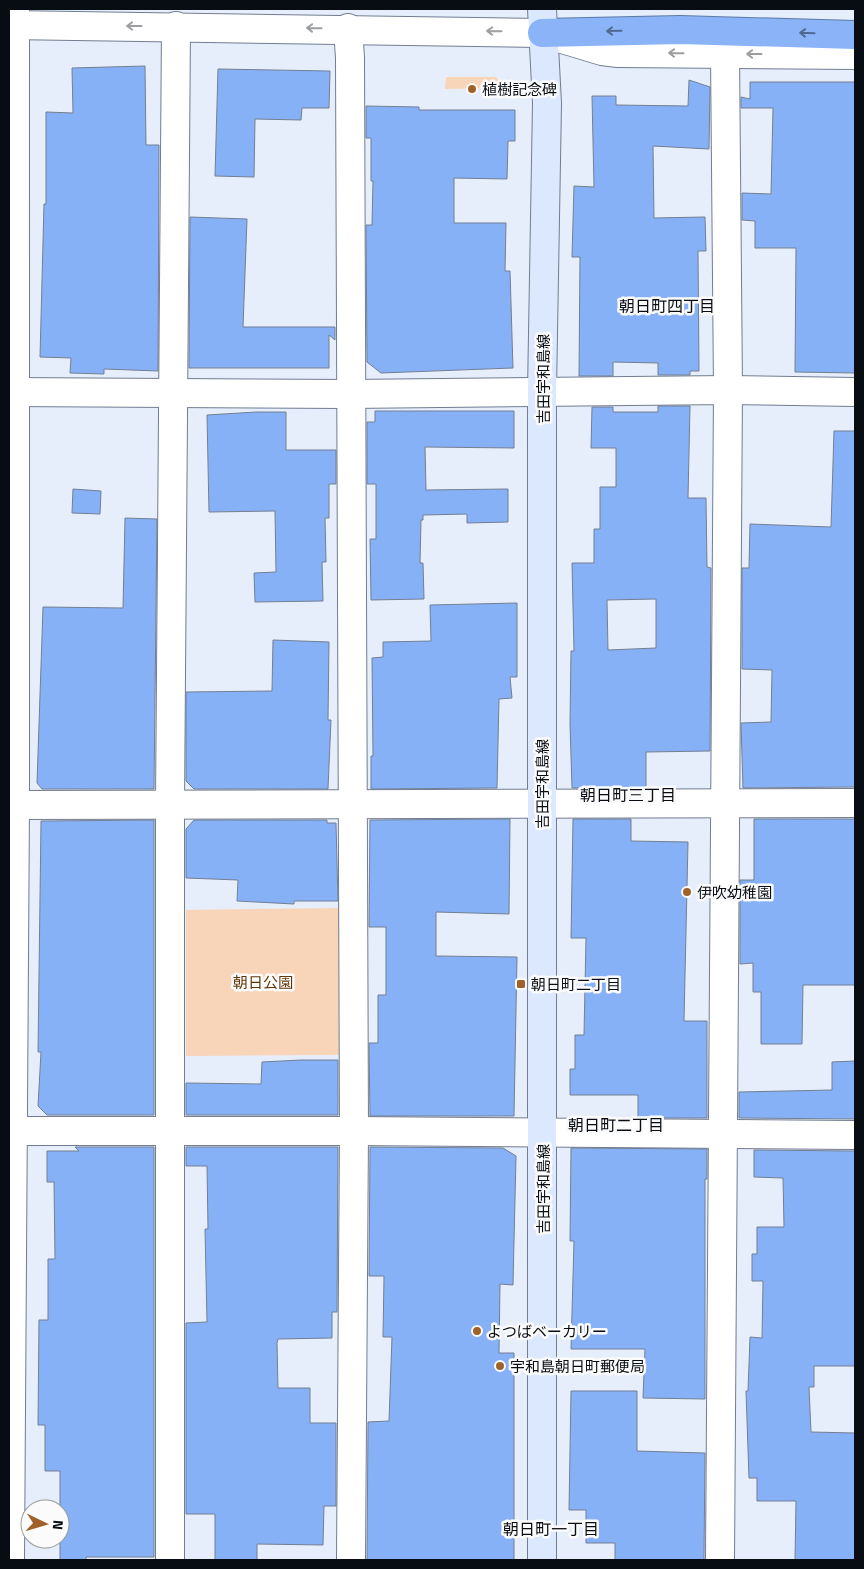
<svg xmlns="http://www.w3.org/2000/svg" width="864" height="1569" font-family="'Titillium Web','Noto Sans JP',sans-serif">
<rect width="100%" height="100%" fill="#e6eefb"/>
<!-- green -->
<g fill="#f8d4b8">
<polygon points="446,77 496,77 506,88 445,89"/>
<polygon points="340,908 339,1055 186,1056 186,910"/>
</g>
<!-- building -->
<g fill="#87b1f6" stroke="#737f92" fill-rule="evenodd">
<polygon points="145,66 146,145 159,145 158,371 104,369 104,374 70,373 71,358 40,357 44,204 46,204 46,112 73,113 72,68"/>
<polygon points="218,69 330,71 329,108 302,108 301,120 255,119 254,177 215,176"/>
<polygon points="689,80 710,87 709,149 653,146 654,218 705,217 706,251 698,251 699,371 690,371 690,375 658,375 658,363 613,362 613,376 579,376 580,257 572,257 574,186 594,187 592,96 616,96 616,105 688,106"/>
<polygon points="750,82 855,82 855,373 795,372 796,248 755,248 755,221 742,220 742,193 771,194 773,108 741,108 741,97 750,99"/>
<polygon points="366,106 419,107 419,110 515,110 515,141 508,141 507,179 454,178 454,223 506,223 505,271 510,271 513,368 381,373 367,362 366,225 372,225 373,181 371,181 371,138 366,138"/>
<polygon points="190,217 247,219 243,327 335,327 335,340 329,335 329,368 189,368"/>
<path d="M 658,406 L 690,406 L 688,498 L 706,498 L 707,567 L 711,568 L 710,751 L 646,752 L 646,788 L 572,788 L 570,724 L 571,651 L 574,651 L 572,563 L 594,563 L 594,529 L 600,529 L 600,487 L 616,487 L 616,448 L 591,448 L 592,407 L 613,407 L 613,412 L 658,412 ZM 656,599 L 656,648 L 608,650 L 607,600 Z"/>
<polygon points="375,411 514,411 514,448 425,447 426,490 508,489 508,522 467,523 467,514 423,515 423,520 421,520 420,563 423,563 424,599 371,600 370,539 376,539 376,484 367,484 367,422 375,422"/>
<polygon points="256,412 286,412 286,450 336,450 336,484 329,484 329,518 325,518 326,562 322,562 323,601 255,602 254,573 276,572 275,511 209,512 207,415"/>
<polygon points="834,431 855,431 855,787 743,788 741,723 771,722 772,670 742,669 742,568 749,568 750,524 831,527"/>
<polygon points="73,489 101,491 100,514 72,513"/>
<polygon points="125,518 157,519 154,789 42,789 37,783 43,607 123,608"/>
<polygon points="517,603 517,677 510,677 512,698 499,699 497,788 371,789 371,756 373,756 372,658 383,657 383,642 431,641 430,605"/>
<polygon points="273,640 329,642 328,720 331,720 328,789 194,789 186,781 186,692 272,691"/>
<polygon points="510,819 509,914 436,912 436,956 517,957 514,1116 370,1116 369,1043 378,1043 378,995 386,995 386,927 369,927 370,820"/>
<polygon points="573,819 631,819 631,841 688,842 684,1021 707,1021 707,1118 638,1118 638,1095 570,1095 570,1069 575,1069 575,1035 584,1035 586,938 571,938"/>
<polygon points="754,819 855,819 855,985 803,985 802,1044 761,1044 761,992 753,992 753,963 740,964 740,880 754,880"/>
<polygon points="154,820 154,1115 47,1115 38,1106 41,1052 38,1052 41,821"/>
<polygon points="194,820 327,820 327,823 336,823 338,901 294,901 294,904 237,901 238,880 186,878 186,829"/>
<polygon points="301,1060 338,1060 338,1115 186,1115 186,1083 261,1084 262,1062"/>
<polygon points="855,1061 855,1119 739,1118 739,1092 832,1090 832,1062"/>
<polygon points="75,1147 154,1147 154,1557 86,1557 86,1560 60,1560 60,1471 45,1471 45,1425 38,1425 39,1320 48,1320 48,1259 55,1259 54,1182 47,1182 47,1151 79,1151"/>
<polygon points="186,1147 338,1147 337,1312 332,1312 332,1338 278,1339 277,1343 278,1388 310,1388 310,1423 336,1423 336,1506 324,1506 323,1545 257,1544 257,1560 215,1560 215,1514 186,1514 186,1323 207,1322 205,1229 208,1229 207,1166 186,1166"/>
<polygon points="370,1147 503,1148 516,1156 513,1285 500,1284 499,1353 514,1353 514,1560 367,1560 368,1422 389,1421 392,1337 383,1337 384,1276 369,1276"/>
<polygon points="571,1148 707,1149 707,1179 705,1179 705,1399 643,1398 645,1349 571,1349 574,1241 570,1241"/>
<polygon points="754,1150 855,1151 855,1366 814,1366 814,1387 809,1387 811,1432 855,1433 855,1560 795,1560 796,1501 757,1501 757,1478 749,1478 746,1391 748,1391 750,1337 762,1338 763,1281 752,1281 752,1254 757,1254 757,1227 784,1227 783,1178 754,1177"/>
<polygon points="571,1391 637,1391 637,1451 705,1453 704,1560 615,1560 615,1543 586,1543 586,1510 569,1510"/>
</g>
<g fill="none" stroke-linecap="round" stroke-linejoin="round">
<defs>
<g id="minor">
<polyline points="348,28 350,58 354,1131 351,1560"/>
<polyline points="549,35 602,51 618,53 855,55"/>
<polyline points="9,392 349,394 728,390 855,392"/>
<polyline points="9,805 855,803"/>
<polyline points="9,1131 354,1131 855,1135"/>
<polyline points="170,1560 170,805 176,26"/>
<polyline points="720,1560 728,390 725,54"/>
</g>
<g id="tertiary">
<polyline points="9,25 542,33"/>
<polyline points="10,1560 15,805 15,9"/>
</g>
<polyline id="secondary" points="542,9 547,103 542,391 542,1560"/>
<polyline id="motorway" points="542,33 680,30 855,35"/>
</defs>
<!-- minor casing -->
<use href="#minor" stroke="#717d90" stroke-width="30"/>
<!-- tertiary casing -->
<use href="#tertiary" stroke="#717d90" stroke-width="30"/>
<!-- secondary casing -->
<use href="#secondary" stroke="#717d90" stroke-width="30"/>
<!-- motorway casing -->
<use href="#motorway" stroke="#5c7aa7" stroke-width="30"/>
<!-- minor -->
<use href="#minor" stroke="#fff" stroke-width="28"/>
<!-- tertiary -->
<use href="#tertiary" stroke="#fff" stroke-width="28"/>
<!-- secondary -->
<use href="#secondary" stroke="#dce8fd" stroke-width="28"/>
<!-- motorway -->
<use href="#motorway" stroke="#8ab4f7" stroke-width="28"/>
</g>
<!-- one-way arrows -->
<defs><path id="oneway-shaft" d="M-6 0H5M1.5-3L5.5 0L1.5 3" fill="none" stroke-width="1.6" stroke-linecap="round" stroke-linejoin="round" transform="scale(1.25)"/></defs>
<g stroke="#9c9ea1">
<use href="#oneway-shaft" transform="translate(134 26) rotate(-180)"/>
<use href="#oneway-shaft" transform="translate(314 28) rotate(-179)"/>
<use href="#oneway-shaft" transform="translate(494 31) rotate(-179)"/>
<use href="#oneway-shaft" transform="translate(676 53) rotate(-179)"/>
<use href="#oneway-shaft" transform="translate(754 54) rotate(-180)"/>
</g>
<g stroke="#506990">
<use href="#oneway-shaft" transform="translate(614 31) rotate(179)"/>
<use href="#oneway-shaft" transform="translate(807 33) rotate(-178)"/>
</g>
<!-- markers -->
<g fill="#a16229" stroke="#fbfbfb" stroke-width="2">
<circle cx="472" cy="89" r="5"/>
<circle cx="687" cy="892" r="5"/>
<rect x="516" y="979" width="10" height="10" rx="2.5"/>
<circle cx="477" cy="1331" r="5"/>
<circle cx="500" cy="1366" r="5"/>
</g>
<g text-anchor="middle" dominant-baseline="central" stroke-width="5" stroke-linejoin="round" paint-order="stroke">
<!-- poi labels -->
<g font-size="15" fill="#080d13" stroke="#fbfbfb" text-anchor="start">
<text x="482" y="89">植樹記念碑</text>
<text x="697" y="892">伊吹幼稚園</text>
<text x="531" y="984">朝日町二丁目</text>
<text x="487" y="1331">よつばベーカリー</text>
<text x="510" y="1366">宇和島朝日町郵便局</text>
</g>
<!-- street labels -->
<g font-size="15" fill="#080d13" stroke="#fbfbfb">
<text transform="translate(543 379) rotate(-90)">吉田宇和島線</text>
<text transform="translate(542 784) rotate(-90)">吉田宇和島線</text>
<text transform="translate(543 1189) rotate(-90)">吉田宇和島線</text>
</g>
<!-- park labels -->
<g font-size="15" fill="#623608" stroke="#fbfbfb">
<text x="263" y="982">朝日公園</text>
</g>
<!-- neighbourhood labels -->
<g font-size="16" fill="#080d13" stroke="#fbfbfb">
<text x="667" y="306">朝日町四丁目</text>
<text x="628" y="795">朝日町三丁目</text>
<text x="616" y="1125">朝日町二丁目</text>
<text x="551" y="1529">朝日町一丁目</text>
</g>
</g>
<!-- border -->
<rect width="864" height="1569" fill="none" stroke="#080d13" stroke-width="20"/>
<!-- north arrow -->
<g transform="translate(45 1524) rotate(95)"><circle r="24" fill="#fbfbfb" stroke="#9a9c9e"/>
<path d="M0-4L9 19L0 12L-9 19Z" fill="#a16229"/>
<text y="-8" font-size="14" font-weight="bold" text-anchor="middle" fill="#080d13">N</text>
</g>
</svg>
